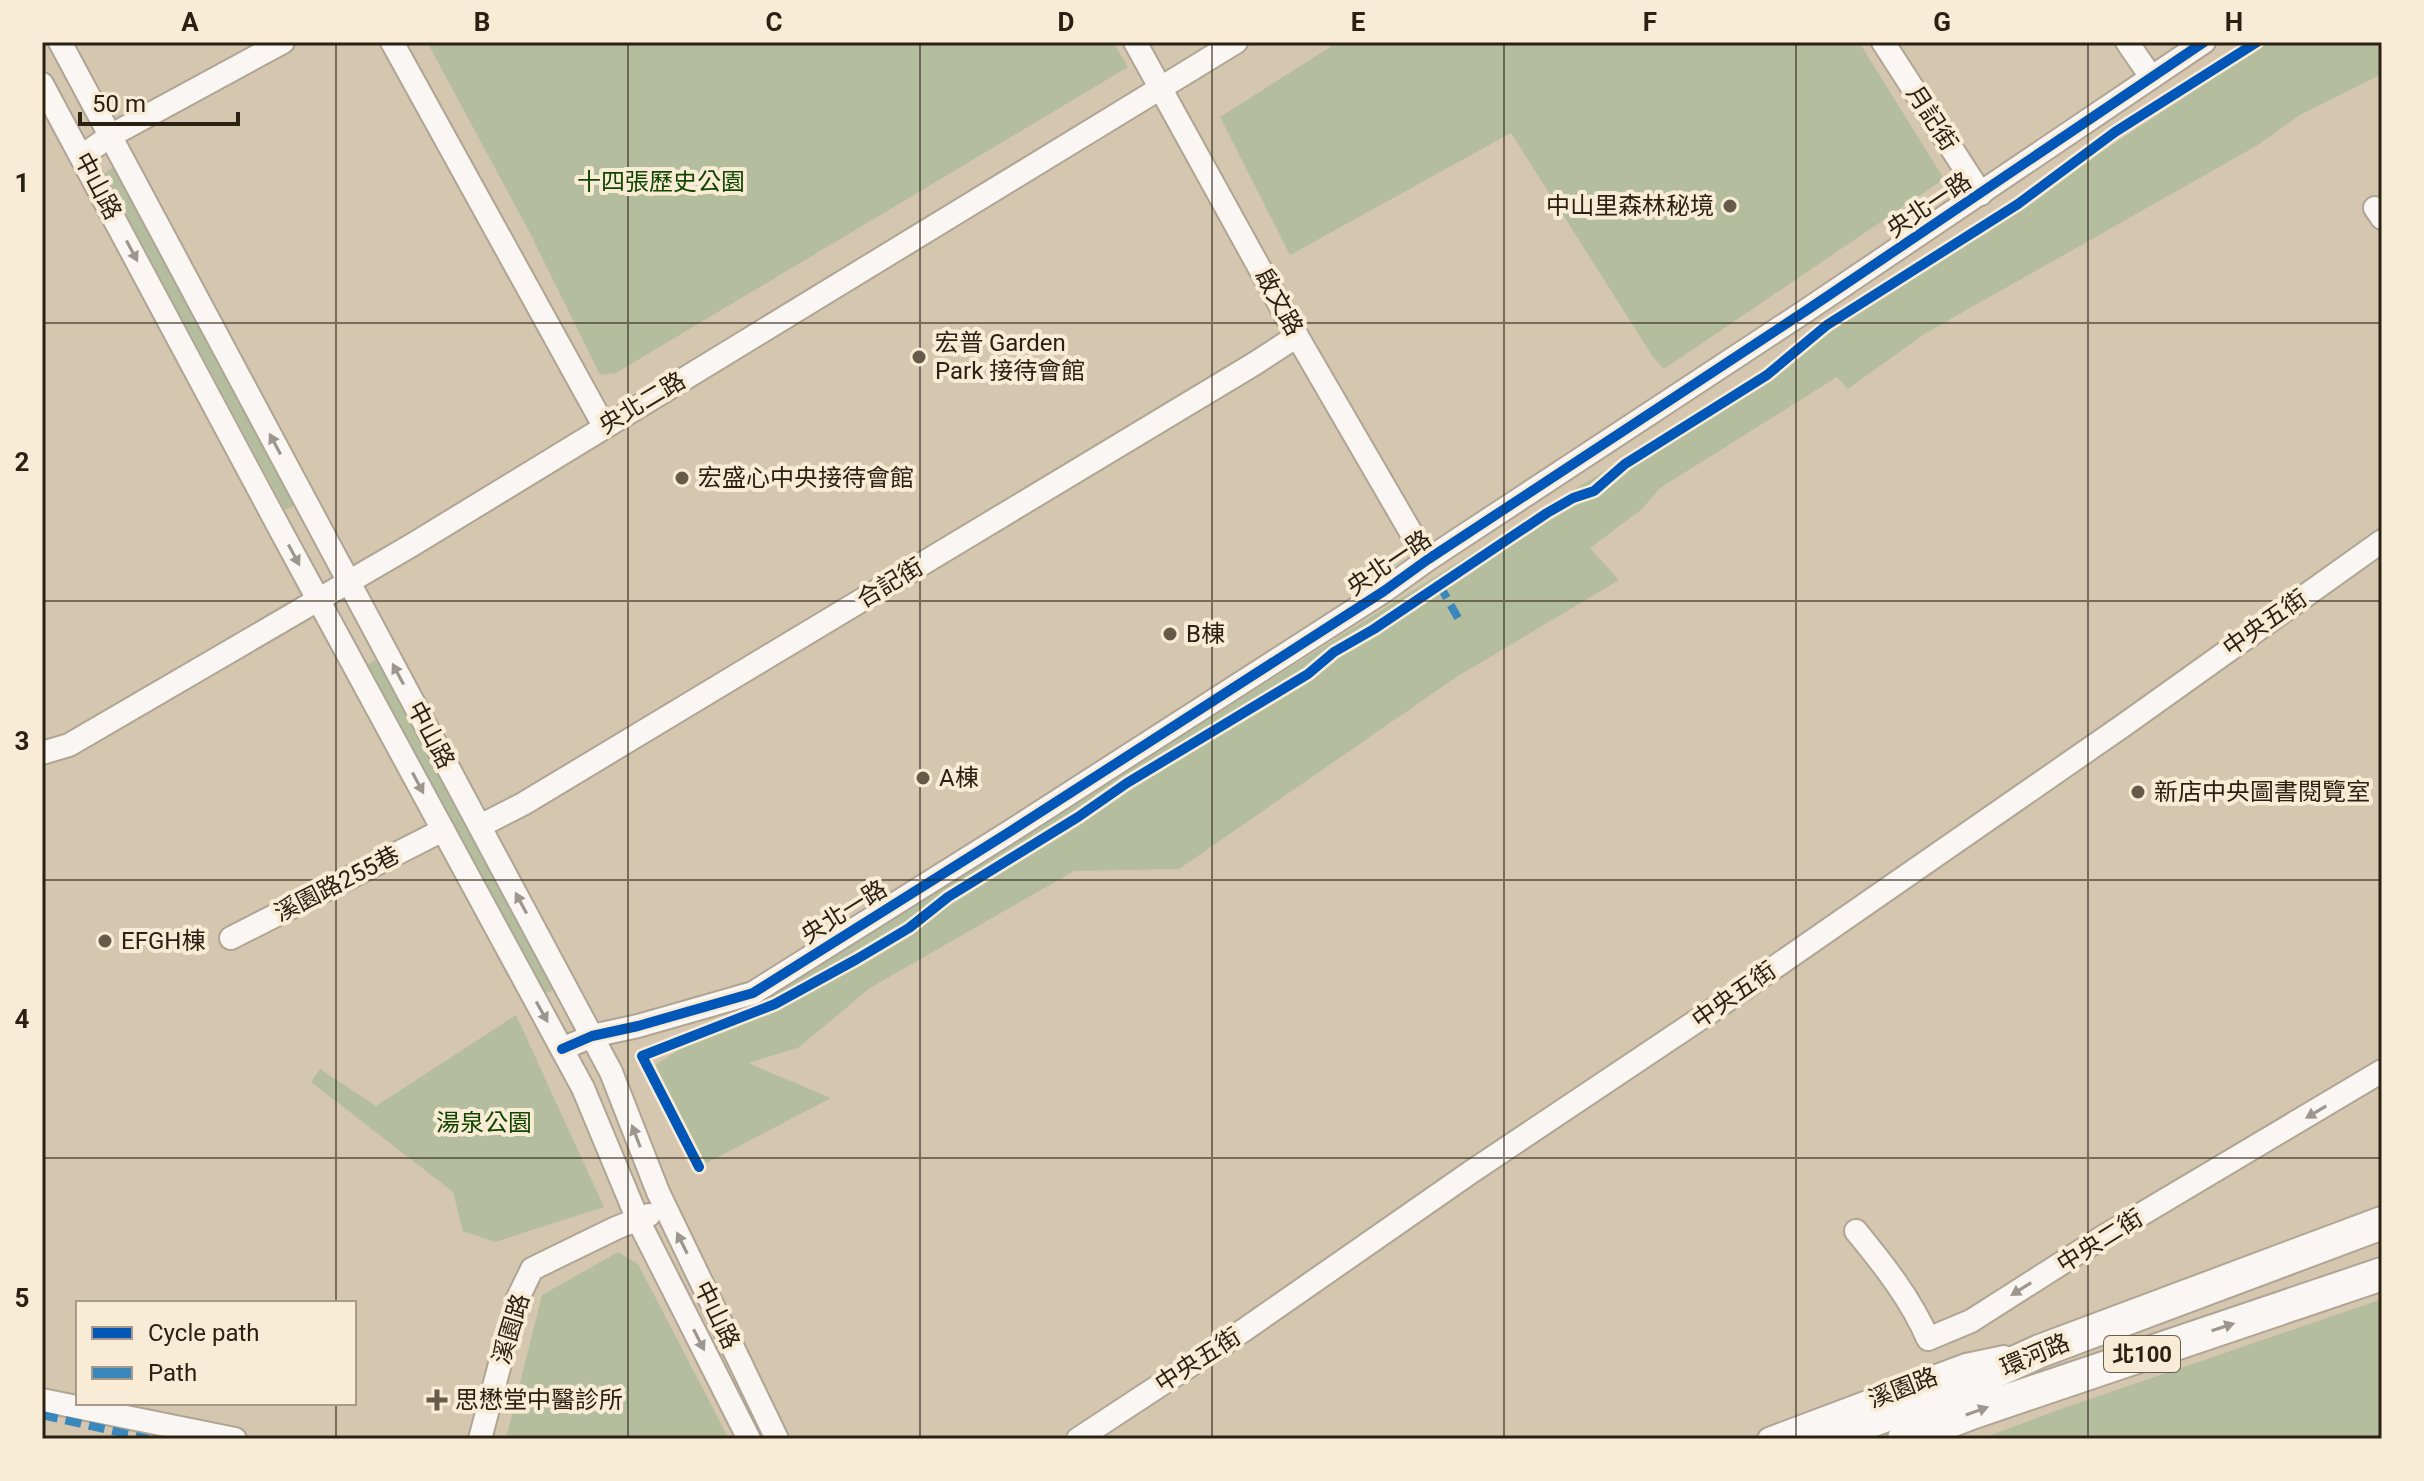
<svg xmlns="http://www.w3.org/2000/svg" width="2424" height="1481" font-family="Roboto,'Noto Sans TC',sans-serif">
<rect width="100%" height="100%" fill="#d4c6af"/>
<!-- green -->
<g fill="#b4be9f">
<polygon points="427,42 1113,42 1128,67 616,373 600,375 530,233"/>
<polygon points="1338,42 1859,42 1944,179 1664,369 1653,357 1511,133 1290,255 1220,117"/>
<polygon points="2269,42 2382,42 2382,74 2300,115 2258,145 1926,333 1848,389 1837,377 1660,488 1642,509 1590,548 1619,580 1455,678 1179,869 1074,871 870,988 798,1048 748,1063 831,1098 699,1167 642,1073 1831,329"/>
<polygon points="114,167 117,168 298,504 285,510 105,175 107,171"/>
<polygon points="380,658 557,988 543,995 366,665"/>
<polygon points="516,1015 604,1207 495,1242 463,1231 453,1192 311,1082 320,1069 376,1106"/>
<polygon points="618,1252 638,1264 729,1439 506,1439 542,1295"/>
<polygon points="2382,1299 2382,1439 1981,1439 2055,1411"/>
</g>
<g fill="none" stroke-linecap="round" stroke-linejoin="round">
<defs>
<g id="minor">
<polyline points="60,42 611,1072 658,1192 777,1439"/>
<polyline points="392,42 604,426"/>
<polyline points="1135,42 1297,336 1427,560"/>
<polyline points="1883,42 1981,194"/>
<polyline points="2127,42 2151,77"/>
<polyline points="42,84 281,531 583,1088 638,1220 749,1439"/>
<polyline points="82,156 110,136 283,42"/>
<polyline points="2375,208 2382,218"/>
<polyline points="42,753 69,745 412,545 1236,42"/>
<polyline points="480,826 523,804 1254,364 1297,336"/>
<polyline points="231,938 443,830"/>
<polyline points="562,1049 592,1036 638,1026 753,993 1011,831 1384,591 1427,560 1807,310 2204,42"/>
<path d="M 1856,1231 C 1883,1264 1911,1299 1928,1339 L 1971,1321 L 2098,1240 L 2382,1071"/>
<polyline points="42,1400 235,1439"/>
<polyline points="480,1439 517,1300 532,1269 616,1228 649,1215"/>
<polyline points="1078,1439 1244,1330 1471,1172 1710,1012 2124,725 2382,541"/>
<polyline points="1769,1439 1966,1365 2004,1357"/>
</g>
<g id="highway">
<polyline points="1824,1439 1972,1382 2040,1351 2382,1223"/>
<polyline points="1904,1439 1971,1413 2382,1274"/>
</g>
</defs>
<!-- minor casing -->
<use href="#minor" stroke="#b0a593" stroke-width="26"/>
<!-- highway casing -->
<use href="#highway" stroke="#b0a593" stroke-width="36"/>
<!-- minor -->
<use href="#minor" stroke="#f9f6f3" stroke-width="22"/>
<!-- highway -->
<use href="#highway" stroke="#f9f6f3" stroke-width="32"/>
<!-- quiet -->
<g stroke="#3a87bc" stroke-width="8" stroke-dasharray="16 8" stroke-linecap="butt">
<polyline points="1439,584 1458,618"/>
<polyline points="42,1415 149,1439"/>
</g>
<defs>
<g id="cycleway">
<polyline points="562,1049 592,1036 638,1026 753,993 1011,831 1384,591 1427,560 1807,310 2204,42"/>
<polyline points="699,1167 642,1056 775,1004 857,959 909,928 948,897 1078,817 1127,783 1308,674 1334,652 1374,629 1547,513 1573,498 1594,491 1625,464 1767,375 1827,325 2018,204 2115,132 2257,42"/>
</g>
</defs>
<!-- cycleway casing -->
<use href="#cycleway" stroke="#f9ecd7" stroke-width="15"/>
<!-- cycleway -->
<use href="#cycleway" stroke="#0057b8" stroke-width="10"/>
</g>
<!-- one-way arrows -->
<defs><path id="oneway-solid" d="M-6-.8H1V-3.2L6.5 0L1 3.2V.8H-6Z" transform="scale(2)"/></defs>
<g fill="#9c968e">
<use href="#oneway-solid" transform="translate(132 251) rotate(62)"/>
<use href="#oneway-solid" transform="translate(275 444) rotate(-118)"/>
<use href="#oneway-solid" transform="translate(294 555) rotate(62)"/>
<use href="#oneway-solid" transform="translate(398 674) rotate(-118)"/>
<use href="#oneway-solid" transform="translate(418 783) rotate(62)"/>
<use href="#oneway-solid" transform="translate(521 903) rotate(-118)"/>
<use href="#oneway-solid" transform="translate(542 1012) rotate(61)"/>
<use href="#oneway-solid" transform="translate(2316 1112) rotate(149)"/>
<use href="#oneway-solid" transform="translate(636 1136) rotate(-111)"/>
<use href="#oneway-solid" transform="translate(682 1243) rotate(-116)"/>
<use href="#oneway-solid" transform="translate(2021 1289) rotate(148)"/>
<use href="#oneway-solid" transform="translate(2223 1327) rotate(-18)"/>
<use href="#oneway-solid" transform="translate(699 1340) rotate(63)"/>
<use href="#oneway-solid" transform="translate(1977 1411) rotate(-20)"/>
</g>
<!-- grid -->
<path fill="none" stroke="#2b2112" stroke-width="2" stroke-opacity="0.55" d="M 336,42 L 336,1303M 628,42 L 628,1439M 920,42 L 920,1439M 1212,42 L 1212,1439M 1504,42 L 1504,1439M 1796,42 L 1796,1439M 2088,42 L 2088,1439M 42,323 L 2382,323M 42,601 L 2382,601M 42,880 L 2382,880M 42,1158 L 2382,1158M 336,1403 L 336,1439"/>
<!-- markers -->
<g fill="#665b49" stroke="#f9ecd7" stroke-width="3">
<circle cx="1730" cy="206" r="8"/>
<circle cx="919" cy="357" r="8"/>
<circle cx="682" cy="478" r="8"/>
<circle cx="1170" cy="634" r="8"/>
<circle cx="923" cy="778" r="8"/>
<circle cx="2138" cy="792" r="8"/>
<circle cx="105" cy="941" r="8"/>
<path d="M433 1388h8v8h8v8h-8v8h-8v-8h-8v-8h8z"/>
</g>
<g text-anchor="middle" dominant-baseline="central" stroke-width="8" stroke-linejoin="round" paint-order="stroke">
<!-- shield labels -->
<rect fill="#f9ecd7" stroke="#695e4d" stroke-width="2" x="2104" y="1336" width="76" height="36" rx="6"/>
<g font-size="22" font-weight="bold" fill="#2b2112">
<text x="2142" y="1354">北100</text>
</g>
<!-- street labels -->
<g font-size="24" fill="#2b2112" stroke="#f9ecd7">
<text transform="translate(1932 118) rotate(57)">月記街</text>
<text transform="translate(98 186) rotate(62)">中山路</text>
<text transform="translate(1929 205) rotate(-34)">央北一路</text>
<text transform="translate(1279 302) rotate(61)">啟文路</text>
<text transform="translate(642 403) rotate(-31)">央北二路</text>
<text transform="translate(1389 563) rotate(-34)">央北一路</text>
<text transform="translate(890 583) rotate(-31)">合記街</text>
<text transform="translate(2265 623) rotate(-35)">中央五街</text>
<text transform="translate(431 735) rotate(62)">中山路</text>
<text transform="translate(337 884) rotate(-27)">溪園路255巷</text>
<text transform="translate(844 912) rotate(-32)">央北一路</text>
<text transform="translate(1734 995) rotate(-35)">中央五街</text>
<text transform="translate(2100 1241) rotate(-32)">中央二街</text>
<text transform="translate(717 1315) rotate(64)">中山路</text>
<text transform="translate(511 1329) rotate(-73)">溪園路</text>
<text transform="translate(2035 1355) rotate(-23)">環河路</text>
<text transform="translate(1198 1360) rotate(-33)">中央五街</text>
<text transform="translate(1903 1388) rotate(-21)">溪園路</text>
</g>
<!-- park labels -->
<g font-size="24" fill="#124600" stroke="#f9ecd7">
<text x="661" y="182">十四張歷史公園</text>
<text x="484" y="1123">湯泉公園</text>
</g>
<!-- poi labels -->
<g font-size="24" fill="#2b2112" stroke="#f9ecd7" text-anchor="start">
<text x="1714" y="206" text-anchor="end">中山里森林秘境</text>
<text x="935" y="343">宏普 Garden<tspan x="935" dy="28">Park 接待會館</tspan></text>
<text x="698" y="478">宏盛心中央接待會館</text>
<text x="1186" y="634">B棟</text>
<text x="939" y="778">A棟</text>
<text x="2154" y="792">新店中央圖書閱覽室</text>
<text x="121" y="941">EFGH棟</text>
<text x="455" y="1400">思懋堂中醫診所</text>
</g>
</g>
<!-- border -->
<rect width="2424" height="1481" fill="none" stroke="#f9ecd7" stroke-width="88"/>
<!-- legend -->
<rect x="76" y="1301" width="280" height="104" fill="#f9ecd7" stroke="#a79b88" stroke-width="2"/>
<rect x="92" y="1327" width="40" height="12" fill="#0057b8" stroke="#a79b88" stroke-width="2"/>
<text x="148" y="1341" font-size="24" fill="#2b2112">Cycle path</text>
<rect x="92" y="1367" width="40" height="12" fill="#3a87bc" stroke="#a79b88" stroke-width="2"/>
<text x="148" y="1381" font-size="24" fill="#2b2112">Path</text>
<!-- scale -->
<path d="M80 112v12h158v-12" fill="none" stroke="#2b2112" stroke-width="4"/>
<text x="92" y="112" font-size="24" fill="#2b2112" stroke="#f9ecd7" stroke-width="6" paint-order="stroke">50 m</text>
<rect x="44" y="44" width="2336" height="1393" fill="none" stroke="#2b2112" stroke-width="3"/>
<g font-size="26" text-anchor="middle" font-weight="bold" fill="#2b2112">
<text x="190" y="31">A</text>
<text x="482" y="31">B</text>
<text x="774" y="31">C</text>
<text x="1066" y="31">D</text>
<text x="1358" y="31">E</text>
<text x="1650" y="31">F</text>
<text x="1942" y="31">G</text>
<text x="2234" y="31">H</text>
<text x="22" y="192">1</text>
<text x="22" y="471">2</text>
<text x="22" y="750">3</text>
<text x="22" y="1028">4</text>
<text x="22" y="1307">5</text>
</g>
</svg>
